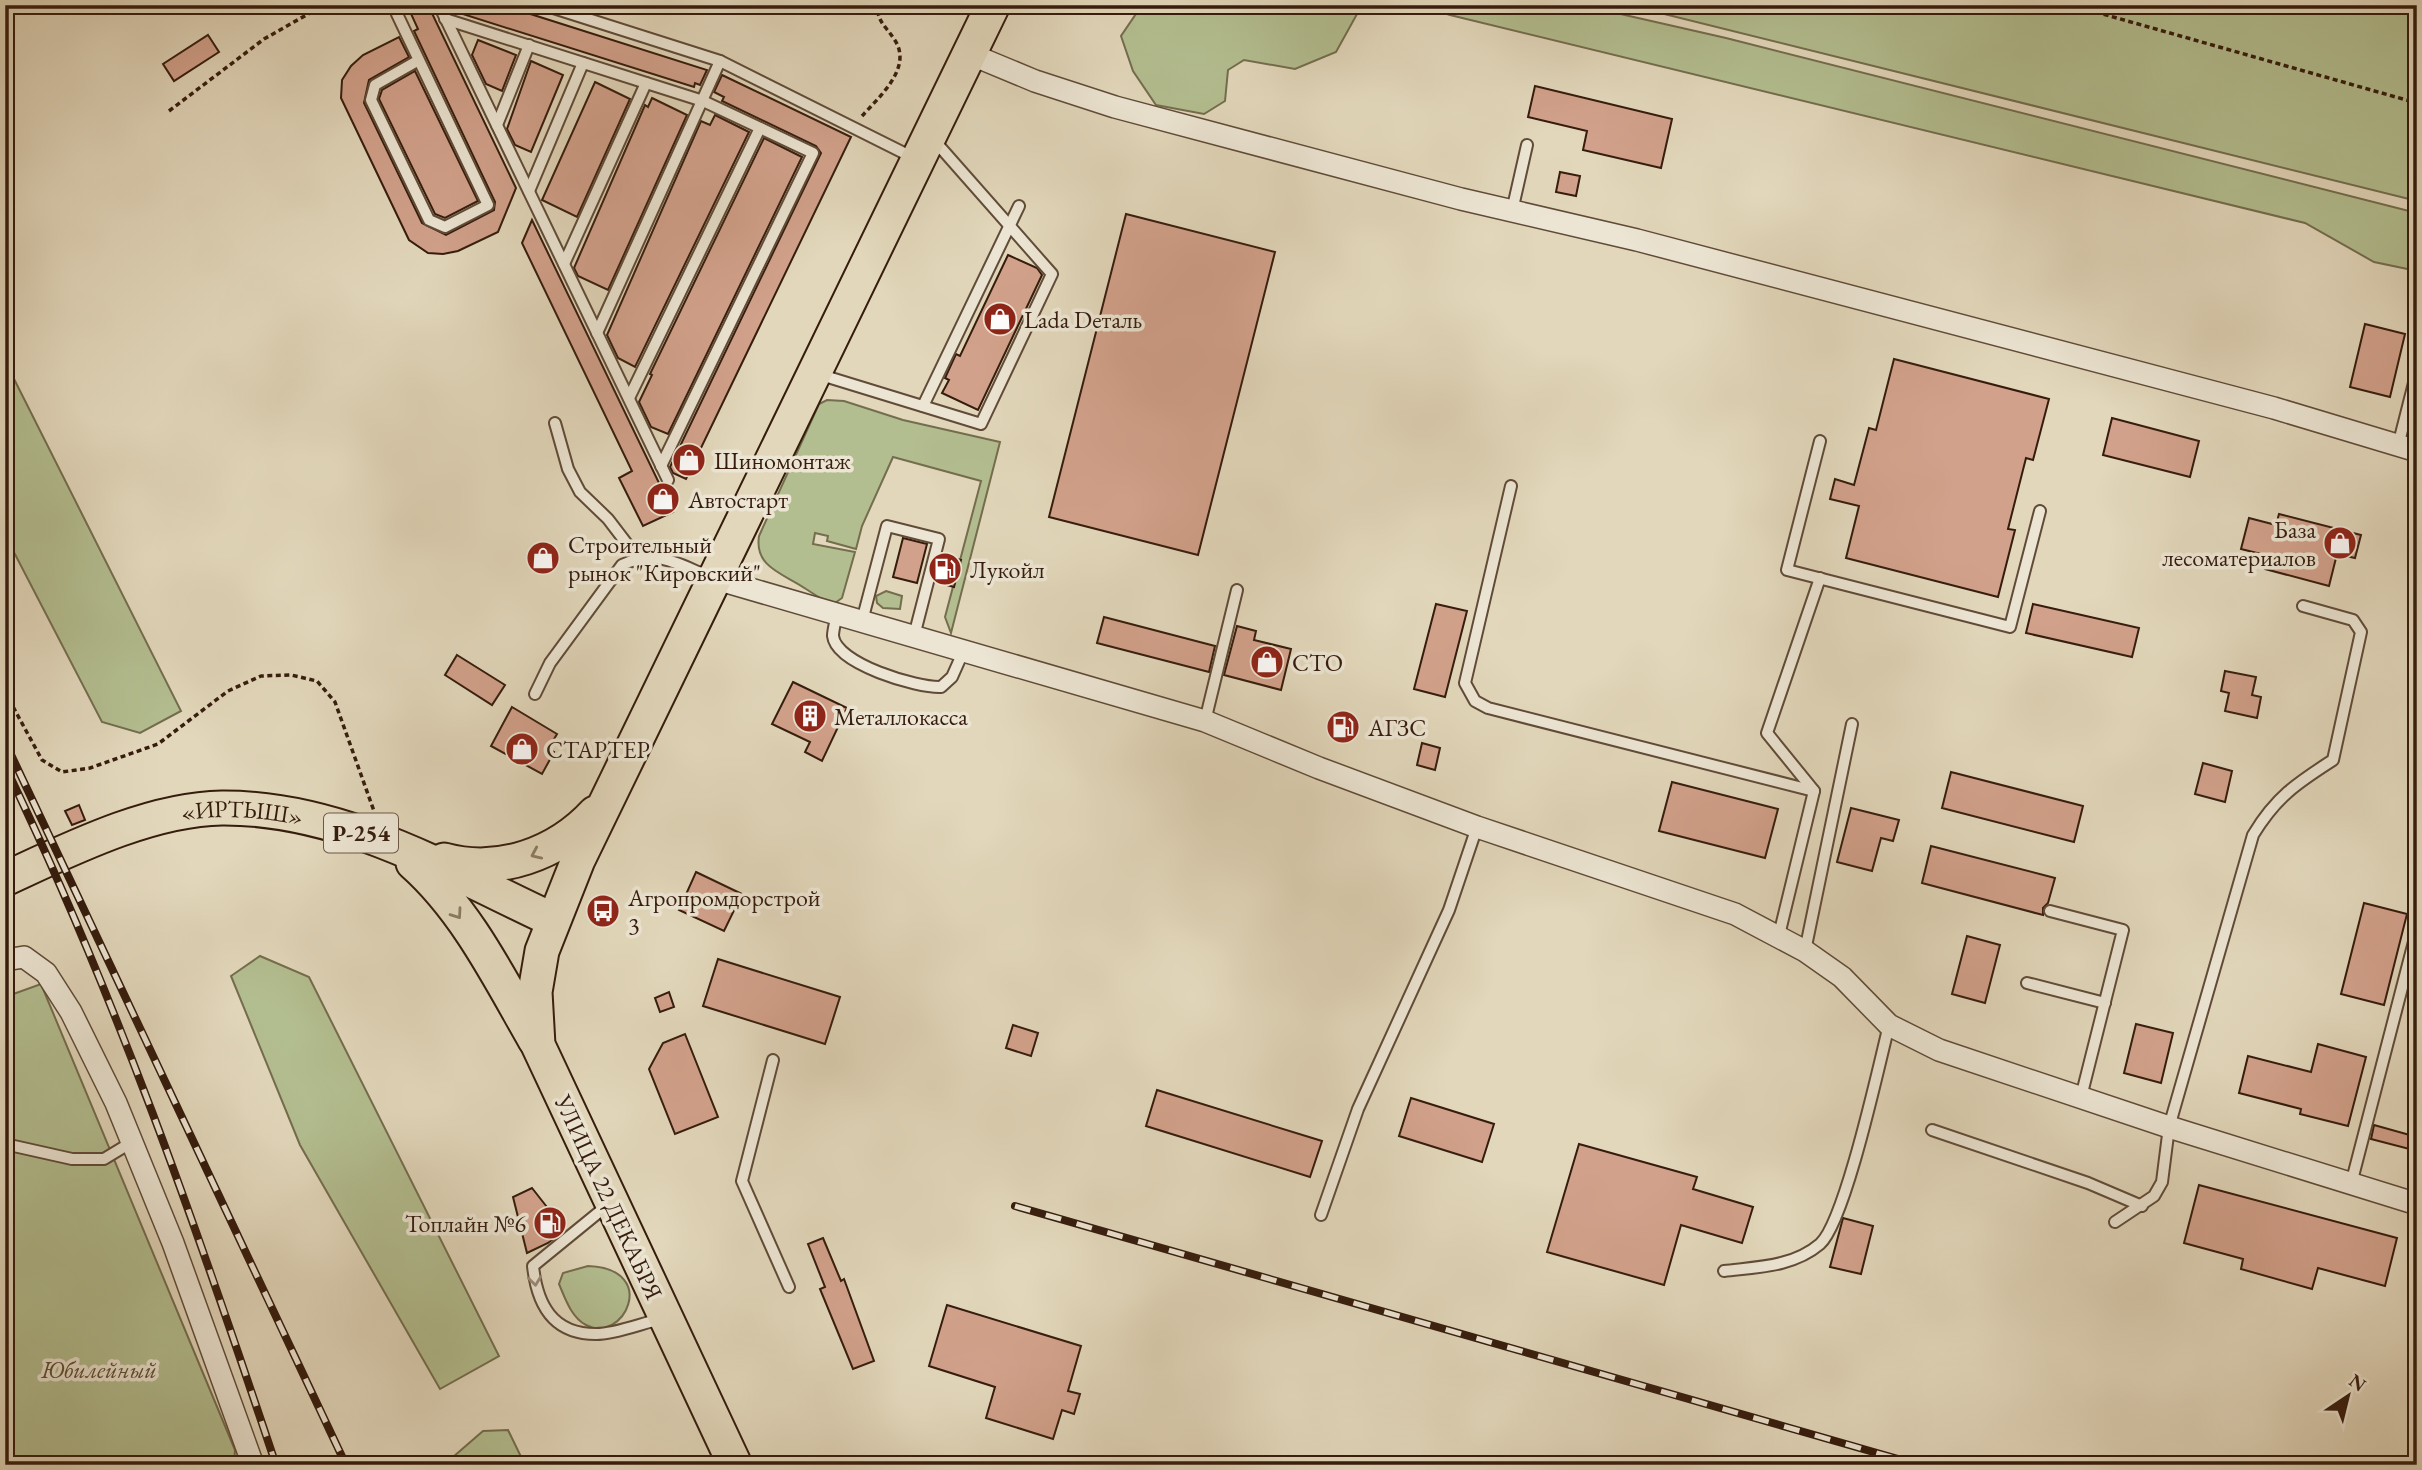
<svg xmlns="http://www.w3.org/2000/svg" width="2422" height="1470" font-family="'EB Garamond',serif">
<rect width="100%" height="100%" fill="#e2d7bb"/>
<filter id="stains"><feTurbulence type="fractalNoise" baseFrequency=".00286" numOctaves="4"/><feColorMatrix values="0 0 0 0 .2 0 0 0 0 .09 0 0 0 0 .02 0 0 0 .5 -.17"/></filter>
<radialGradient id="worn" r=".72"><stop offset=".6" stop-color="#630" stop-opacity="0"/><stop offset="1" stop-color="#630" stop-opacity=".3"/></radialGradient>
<!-- green -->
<g fill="#b3be90" stroke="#746d4e" stroke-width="2">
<polygon points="1142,5 1362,5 1336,52 1295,69 1244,60 1228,70 1225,101 1204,114 1156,105 1133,71 1121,36"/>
<polygon points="1419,5 1581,5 1726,38 2417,213 2417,271 2374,262 2305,223 1450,15"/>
<polygon points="1628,5 2417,5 2417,201"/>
<polygon points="5,361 181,711 140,733 102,722 5,535"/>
<path d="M 827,400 L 844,401 L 903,420 L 1000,442 L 951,633 L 945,617 L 981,481 L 893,457 L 862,526 L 856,549 L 827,541 L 828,536 L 815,533 L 813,544 L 855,552 L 842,598 L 835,603 C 822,600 817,596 806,589 C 785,574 754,568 759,536 L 819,404 Z"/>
<polygon points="886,591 902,596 900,609 883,608 877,603 876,596"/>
<polygon points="260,956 309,977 499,1356 440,1389 300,1145 231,976"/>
<polygon points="41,984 235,1450 234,1465 5,1465 5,997"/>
<path d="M 588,1266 C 661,1269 623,1345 586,1325 C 571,1317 565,1298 559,1284 L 563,1273 Z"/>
<polygon points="508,1430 525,1465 457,1465 453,1457 483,1431"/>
</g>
<!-- building -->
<g fill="#d2a18b" stroke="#351c0d" stroke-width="2">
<polygon points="407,5 428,5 516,188 498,232 458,251 443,254 428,253 409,240 341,98 342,80 351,66 363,55 399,37 409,57 369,80 364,103 422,223 446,235 494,210 495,202 414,31 418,29"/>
<polygon points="448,5 502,5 707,70 700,85 695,83 694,87 450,10"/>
<polygon points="208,35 219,52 174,81 163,64"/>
<polygon points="478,40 516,55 502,91 486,84 472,55"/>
<polygon points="531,61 563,75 531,152 515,145 507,129"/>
<polygon points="415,71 478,201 445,218 435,214 379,99 382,90"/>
<polygon points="722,75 851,137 686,479 673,473 670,467 821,153 816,146 722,101 724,97 714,92"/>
<polygon points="595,82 630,99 577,217 542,200"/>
<polygon points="1535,86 1672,119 1661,168 1583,150 1587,131 1528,117"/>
<polygon points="652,98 687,115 608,290 578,276 574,268 645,105 648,107"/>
<polygon points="715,115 749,132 635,367 618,358 607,335 701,121 710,125"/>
<polygon points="764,138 802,157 668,434 651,427 639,402 652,375 650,374"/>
<polygon points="1560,172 1580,176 1576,196 1556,192"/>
<polygon points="1126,214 1275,252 1198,555 1049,517"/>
<polygon points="532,220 673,512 643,526 619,478 632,471 522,243"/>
<polygon points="1008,255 1037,268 1042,275 978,410 942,393 949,380 945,378 956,354 960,356"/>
<polygon points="2365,324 2405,334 2390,397 2350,387"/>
<polygon points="1894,359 2049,399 2033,460 2026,458 2008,529 2015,530 1998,597 1846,558 1859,506 1830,499 1835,479 1854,485 1869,428 1876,430"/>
<polygon points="2112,418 2199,441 2190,477 2103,455"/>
<polygon points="2279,514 2361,535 2355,558 2337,554 2329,586 2265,569 2269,556 2241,549 2249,518 2276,525"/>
<polygon points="903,538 927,544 917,583 893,577"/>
<polygon points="943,555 961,560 954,587 936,582"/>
<polygon points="1436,604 1467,611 1445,697 1414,689"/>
<polygon points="2033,604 2139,628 2132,657 2026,633"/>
<polygon points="1104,617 1215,646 1209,672 1097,643"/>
<polygon points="1237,626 1256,631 1254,640 1291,649 1281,690 1224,675"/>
<polygon points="457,655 505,685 492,705 445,675"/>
<polygon points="2225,671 2256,677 2252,695 2261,697 2257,718 2225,711 2229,693 2221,691"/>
<polygon points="793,682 847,708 822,761 805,752 810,742 772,724"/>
<polygon points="512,707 557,734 548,749 554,752 542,774 491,746"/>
<polygon points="1422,743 1440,748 1435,770 1417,765"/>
<polygon points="2203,763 2232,771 2225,802 2195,794"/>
<polygon points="1951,772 2083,806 2074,842 1942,808"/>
<polygon points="1672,782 1778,809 1765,858 1659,831"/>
<polygon points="79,805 85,820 72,825 65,811"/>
<polygon points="1851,808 1899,820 1893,841 1881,838 1872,871 1837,862"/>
<polygon points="1931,846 2055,878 2048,903 2043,908 2043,915 1922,883"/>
<polygon points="696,872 742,894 724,931 679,910"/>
<polygon points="2364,903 2407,914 2384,1005 2341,994"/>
<polygon points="1967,936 2000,945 1985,1003 1952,994"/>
<polygon points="718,959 840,997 825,1044 703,1006"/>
<polygon points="669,992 674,1007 660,1012 655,998"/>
<polygon points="2136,1024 2173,1033 2161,1083 2124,1073"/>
<polygon points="1013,1025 1038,1033 1031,1056 1006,1048"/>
<polygon points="685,1034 718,1117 675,1134 649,1069 663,1043"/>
<polygon points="2318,1044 2366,1057 2348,1126 2300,1114 2301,1109 2239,1093 2248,1056 2311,1072"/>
<polygon points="1157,1090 1322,1141 1310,1177 1146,1126"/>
<polygon points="1411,1098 1494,1124 1482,1162 1399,1136"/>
<polygon points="2374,1125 2417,1137 2417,1151 2371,1139"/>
<polygon points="1579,1144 1697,1177 1693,1189 1753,1207 1742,1243 1681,1225 1664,1285 1547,1252"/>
<polygon points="2199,1185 2397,1238 2385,1286 2318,1268 2312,1289 2241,1269 2243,1259 2184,1243"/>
<polygon points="532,1188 565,1230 548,1243 527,1253 513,1197"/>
<polygon points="1843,1218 1873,1226 1861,1274 1830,1267"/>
<polygon points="823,1238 841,1281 844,1279 874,1361 853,1369 820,1289 825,1287 808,1244"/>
<polygon points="947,1305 1081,1346 1068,1391 1080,1394 1074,1414 1062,1410 1053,1439 986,1418 995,1387 929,1366"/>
</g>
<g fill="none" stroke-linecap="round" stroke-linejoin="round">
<defs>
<g id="lane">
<polyline points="396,5 397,14 488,205 445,227 429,220 371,100 375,85 419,60"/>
<polyline points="439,5 668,480"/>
<polyline points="544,5 720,61 914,158"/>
<polyline points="445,19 703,101 813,153 661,466"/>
<polyline points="497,125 529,45"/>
<polyline points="529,191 583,63"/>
<polyline points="1512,211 1527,145"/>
<polyline points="564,264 646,83"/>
<polyline points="597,333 720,61"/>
<polyline points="818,374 981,424 1052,274 933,139"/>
<polyline points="629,398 760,128"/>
<polyline points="923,406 1019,206"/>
<polyline points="555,423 568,469 580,492 608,519 637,557"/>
<polyline points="1820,441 1787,570 2010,627 2040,511"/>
<polyline points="2398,446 2417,371"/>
<polyline points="1511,486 1465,683 1475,701 1488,708 1814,791"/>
<path d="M 837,614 C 836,620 833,629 833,636 C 836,664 917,688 941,687 L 952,677 L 964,650"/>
<polyline points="862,621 887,526 939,539 914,636"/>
<path d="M 535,694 L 550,663 L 622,565 C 656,548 677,564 710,577"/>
<polyline points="1205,721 1237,590"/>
<polyline points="2050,911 2123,930 2081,1097"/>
<polyline points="1779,935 1814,791 1767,733 1820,578"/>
<polyline points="1805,951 1852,724"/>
<polyline points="2027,983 2105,1003"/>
<polyline points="773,1060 742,1181 789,1287"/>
<polyline points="1932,1130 2088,1183 2142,1206"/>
<polyline points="5,1144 72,1159 104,1159 132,1142"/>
<polyline points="2351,1184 2417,930"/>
<path d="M 609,1204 L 533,1266 C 537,1304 552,1334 596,1334 C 616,1334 642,1323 661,1319"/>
<polyline points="1321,1215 1358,1109 1449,910 1477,827"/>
<path d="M 2115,1222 L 2154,1196 L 2162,1182 L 2169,1127 L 2253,835 C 2276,797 2297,783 2333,760 L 2361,632 L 2353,620 L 2303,606"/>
<path d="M 1724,1271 C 1757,1267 1793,1267 1820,1244 C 1845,1222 1879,1065 1889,1025"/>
</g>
<g id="street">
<polyline points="970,54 1035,81 1115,107 1461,199 1637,240 2274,408 2417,451"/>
<polyline points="716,579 1205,721 1319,768 1477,827 1735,914 1805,951 1842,977 1889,1025 1939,1050 2169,1127 2417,1204"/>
<polyline points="5,960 24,957 46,973 71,1012 116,1103 173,1243 253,1465"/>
</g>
<g id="primary">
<path d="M 444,860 C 499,875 557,854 595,813"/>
<path d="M 413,863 C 466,910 500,979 535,1040"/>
<path id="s1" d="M 5,879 C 70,849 150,809 222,808 C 341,807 448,871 553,920"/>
<polyline points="735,1465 538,1045 535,992 542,951 578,860 993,5"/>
</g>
</defs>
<!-- lane casing -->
<use href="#lane" stroke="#604b38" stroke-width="14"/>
<!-- street casing -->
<use href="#street" stroke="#604b38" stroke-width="24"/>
<!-- primary casing -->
<use href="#primary" stroke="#351c0d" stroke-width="37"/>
<!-- path -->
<g stroke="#351c0d" stroke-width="3.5" stroke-dasharray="5 3.5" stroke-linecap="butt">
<polyline points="2071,5 2417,103"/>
<polyline points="169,111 264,39 324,5"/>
<path d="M 862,116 C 879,97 914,67 894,39 C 885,25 878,23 877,5"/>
<polyline points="5,692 42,760 62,772 90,768 158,744 228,691 261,676 291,675 317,681 335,702 374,811"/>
</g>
<!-- lane -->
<use href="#lane" stroke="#ece5d3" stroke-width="10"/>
<!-- street -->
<use href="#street" stroke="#ece5d3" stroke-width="21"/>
<!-- primary -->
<use href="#primary" stroke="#e2d7bb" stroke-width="33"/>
<defs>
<g id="rail">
<polyline points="5,742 346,1465"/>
<path d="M 5,766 C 114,991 197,1228 276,1465"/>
<polyline points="1015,1206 1919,1465"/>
</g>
</defs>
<!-- rail casing -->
<use href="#rail" stroke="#351c0d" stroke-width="8"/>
<!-- rail -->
<use href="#rail" stroke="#ece5d3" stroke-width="5" stroke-dasharray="16" stroke-linecap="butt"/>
</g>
<!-- one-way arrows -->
<defs><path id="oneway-chevron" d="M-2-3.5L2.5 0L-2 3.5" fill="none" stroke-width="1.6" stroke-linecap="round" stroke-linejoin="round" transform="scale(1.75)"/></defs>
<g stroke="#8c7a64">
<use href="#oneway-chevron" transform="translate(536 854) rotate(156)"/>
<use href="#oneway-chevron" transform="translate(457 914) rotate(55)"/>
</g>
<use stroke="#9a8b7a" href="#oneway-chevron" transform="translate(535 1281) rotate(83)"/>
<!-- icons -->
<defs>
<symbol id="shop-disc" viewBox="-11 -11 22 22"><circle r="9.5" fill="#8f2418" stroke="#ece5d3"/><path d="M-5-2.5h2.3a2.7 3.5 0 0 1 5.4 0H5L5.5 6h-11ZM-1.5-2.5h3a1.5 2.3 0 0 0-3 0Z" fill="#fff"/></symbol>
<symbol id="fuel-disc" viewBox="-11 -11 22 22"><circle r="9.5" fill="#8f2418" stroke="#ece5d3"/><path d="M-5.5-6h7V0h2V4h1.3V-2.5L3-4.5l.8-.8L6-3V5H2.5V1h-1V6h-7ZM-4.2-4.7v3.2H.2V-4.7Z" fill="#fff"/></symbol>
<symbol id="building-disc" viewBox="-11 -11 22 22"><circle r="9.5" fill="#8f2418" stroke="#ece5d3"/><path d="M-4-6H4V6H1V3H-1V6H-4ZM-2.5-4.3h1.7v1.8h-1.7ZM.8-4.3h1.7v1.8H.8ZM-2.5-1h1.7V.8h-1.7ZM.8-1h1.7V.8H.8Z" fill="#fff"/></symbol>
<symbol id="bus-disc" viewBox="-11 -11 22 22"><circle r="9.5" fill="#8f2418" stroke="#ece5d3"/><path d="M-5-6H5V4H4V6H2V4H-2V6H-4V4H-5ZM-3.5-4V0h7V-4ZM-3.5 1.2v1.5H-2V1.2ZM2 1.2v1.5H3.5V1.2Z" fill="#fff"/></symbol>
</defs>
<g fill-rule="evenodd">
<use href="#shop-disc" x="981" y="300" width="38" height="38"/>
<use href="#shop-disc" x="670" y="441" width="38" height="38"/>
<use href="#shop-disc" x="644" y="480" width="38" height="38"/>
<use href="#shop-disc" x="2321" y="524" width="38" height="38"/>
<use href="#shop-disc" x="524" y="539" width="38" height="38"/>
<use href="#fuel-disc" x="926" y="550" width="38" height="38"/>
<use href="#shop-disc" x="1248" y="643" width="38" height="38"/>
<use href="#building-disc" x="791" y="697" width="38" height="38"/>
<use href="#fuel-disc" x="1324" y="708" width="38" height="38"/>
<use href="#shop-disc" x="503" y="730" width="38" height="38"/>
<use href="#bus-disc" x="584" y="892" width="38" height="38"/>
<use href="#fuel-disc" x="531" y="1204" width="38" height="38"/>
</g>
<g text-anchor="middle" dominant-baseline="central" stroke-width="7" stroke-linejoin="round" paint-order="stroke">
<!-- shield labels -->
<rect fill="#ece5d3" stroke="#6c5848" stroke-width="2" x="324" y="813.5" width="74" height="39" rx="5"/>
<g font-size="23" font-weight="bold" fill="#351c0d">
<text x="361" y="833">Р-254</text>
</g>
<!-- poi labels -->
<g font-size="24" fill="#351c0d" stroke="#ece5d3" text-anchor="start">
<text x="1024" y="319">Lada Dеталь</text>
<text x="714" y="460">Шиномонтаж</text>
<text x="688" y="499">Автостарт</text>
<text x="2316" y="529" text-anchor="end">База<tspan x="2316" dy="28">лесоматериалов</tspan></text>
<text x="568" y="544">Строительный<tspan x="568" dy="28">рынок "Кировский"</tspan></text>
<text x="970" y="569">Лукойл</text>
<text x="1292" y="662">СТО</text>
<text x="834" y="716">Металлокасса</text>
<text x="1368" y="727">АГЗС</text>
<text x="546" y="749">СТАРТЕР</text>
<text x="628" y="897">Агропромдорстрой<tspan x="628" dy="28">3</tspan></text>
<text x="526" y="1223" text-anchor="end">Топлайн №6</text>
</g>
<!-- street labels -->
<g font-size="24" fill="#351c0d" stroke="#ece5d3">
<text stroke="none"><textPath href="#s1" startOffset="250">«ИРТЫШ»</textPath></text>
<text transform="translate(609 1197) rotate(65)">УЛИЦА 22 ДЕКАБРЯ</text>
</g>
<!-- park labels -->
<g font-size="24" font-style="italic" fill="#5b4d34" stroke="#ece5d3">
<text x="99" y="1369">Юбилейный</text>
</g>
</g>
<!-- margin -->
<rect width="2422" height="1470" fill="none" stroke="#e2d7bb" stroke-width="28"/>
<rect x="7" y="7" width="2408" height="1456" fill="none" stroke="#351c0d" stroke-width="3.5"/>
<rect x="14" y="14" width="2394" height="1442" fill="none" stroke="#351c0d" stroke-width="2"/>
<!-- north arrow -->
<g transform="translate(2348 1396) rotate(35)" stroke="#ece5d3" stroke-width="5" paint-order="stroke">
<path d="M0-5L12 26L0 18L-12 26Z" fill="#351c0d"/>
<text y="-10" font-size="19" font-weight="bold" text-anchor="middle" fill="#351c0d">N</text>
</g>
<rect width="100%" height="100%" filter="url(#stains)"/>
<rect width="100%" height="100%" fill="url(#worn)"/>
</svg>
